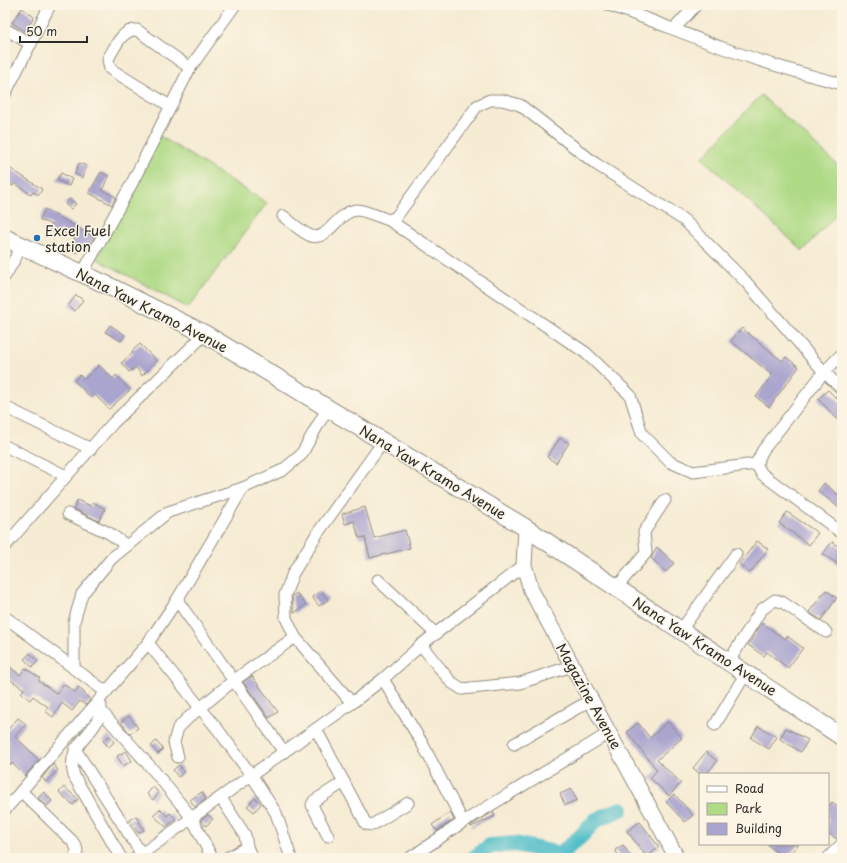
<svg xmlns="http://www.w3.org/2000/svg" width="847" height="863" font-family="'Playpen Sans',sans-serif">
<rect width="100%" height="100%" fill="#fcf5e5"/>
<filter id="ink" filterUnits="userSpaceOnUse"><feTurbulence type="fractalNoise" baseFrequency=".025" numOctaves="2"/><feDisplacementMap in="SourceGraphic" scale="8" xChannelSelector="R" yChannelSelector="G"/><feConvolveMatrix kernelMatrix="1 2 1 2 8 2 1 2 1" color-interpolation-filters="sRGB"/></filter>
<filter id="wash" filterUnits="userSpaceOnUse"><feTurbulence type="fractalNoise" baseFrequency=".012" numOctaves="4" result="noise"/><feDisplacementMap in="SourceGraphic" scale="16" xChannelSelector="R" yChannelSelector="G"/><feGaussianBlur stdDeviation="0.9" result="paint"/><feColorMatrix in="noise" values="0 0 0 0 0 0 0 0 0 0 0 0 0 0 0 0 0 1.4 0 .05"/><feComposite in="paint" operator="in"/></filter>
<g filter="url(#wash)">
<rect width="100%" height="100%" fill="#f6ebd3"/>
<!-- park -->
<g fill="#afda86" stroke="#6d8258">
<polygon points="761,95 842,169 842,208 803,251 702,158"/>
<polygon points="160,136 267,203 188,308 97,259"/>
</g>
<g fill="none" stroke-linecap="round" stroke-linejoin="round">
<!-- river -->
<polyline stroke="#50bdc9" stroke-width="16" points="474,858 490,846 515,844 560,854 580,837 596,820 621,809"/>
</g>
<g id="blocks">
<!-- building -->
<g fill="#aaa5cf">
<polygon points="22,8 34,17 25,31 12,23"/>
<polygon points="79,163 87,166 82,178 75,174"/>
<polygon points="5,165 42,189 39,195 33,192 31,195 15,183 13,186 5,181"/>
<polygon points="101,172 109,176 102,190 116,197 112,205 89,193"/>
<polygon points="61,173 72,179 69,186 57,180"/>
<polygon points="70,199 76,204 71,209 65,204"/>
<polygon points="45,209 94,237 88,249 80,245 76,253 70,250 75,239 60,230 58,234 49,230 52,225 40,220"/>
<polygon points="76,295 83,300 75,311 68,306"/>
<polygon points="110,325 125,335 121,341 105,332"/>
<polygon points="742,328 782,361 786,357 799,367 769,407 756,397 772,375 731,341"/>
<polygon points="140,344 157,361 142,376 136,367 129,372 121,363 133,353 132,351"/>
<polygon points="99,365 113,379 116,375 130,390 109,409 94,394 91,398 74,380 80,375 84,379"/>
<polygon points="828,390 842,404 842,424 818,399"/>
<polygon points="560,438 569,443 556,463 547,457"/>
<polygon points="824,483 842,498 842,510 818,491"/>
<polygon points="77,500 91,506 93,502 105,509 99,521 74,509"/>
<polygon points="365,507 374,538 405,530 410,548 370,558 365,537 359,538 354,521 345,524 342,514"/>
<polygon points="787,512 818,533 809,545 779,523"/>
<polygon points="757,541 768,549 750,573 739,564"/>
<polygon points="832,542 842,549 842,567 823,554"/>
<polygon points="657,547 674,563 666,572 651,558"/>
<polygon points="826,590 837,598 821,620 809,612"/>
<polygon points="321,591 328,600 319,606 312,597"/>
<polygon points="297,593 306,605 294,613 292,596"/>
<polygon points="762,623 785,639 787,636 803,648 788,668 767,652 764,656 748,645"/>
<polygon points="30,653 38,661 32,667 24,659"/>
<polygon points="5,663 20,675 25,668 40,678 38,680 57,694 63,684 75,692 79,687 90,700 86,705 80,701 72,711 62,703 53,717 45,711 48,707 33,696 30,700 21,693 24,689 5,676"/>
<polygon points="252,676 278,712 269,718 243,682"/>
<polygon points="129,716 138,728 130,734 121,722"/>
<polygon points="18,718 26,724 15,736 39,760 25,776 12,763 11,765 5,759 5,733"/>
<polygon points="668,722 682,738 657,760 681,783 669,796 650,778 657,770 627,732 638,723 650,738"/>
<polygon points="758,726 777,737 769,749 751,738"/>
<polygon points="786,728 808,740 801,752 780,739"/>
<polygon points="109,736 114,742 109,747 103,741"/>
<polygon points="156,741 163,749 158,754 151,746"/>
<polygon points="126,751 132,761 123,766 117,756"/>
<polygon points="706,752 717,761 706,774 700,774 693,768"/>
<polygon points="53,764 58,770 46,782 42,778"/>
<polygon points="179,765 184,772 178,777 173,770"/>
<polygon points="64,787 78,799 73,805 59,792"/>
<polygon points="153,787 159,793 153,800 147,794"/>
<polygon points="571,789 577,800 565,805 560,794"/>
<polygon points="44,792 52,801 47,806 38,798"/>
<polygon points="202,792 206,799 195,807 190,800"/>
<polygon points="674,794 693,815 685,822 666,802"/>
<polygon points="255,798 261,804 254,812 247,806"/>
<polygon points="832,802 842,809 842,820 839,826 842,828 842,834 837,839 828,833 828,808"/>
<polygon points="160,809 167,816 170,813 176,819 166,827 153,815"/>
<polygon points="450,812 454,820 437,831 432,825"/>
<polygon points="493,812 495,816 471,827 470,826"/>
<polygon points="208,815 213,819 206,826 201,820"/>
<polygon points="136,816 144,830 138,833 130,820"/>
<polygon points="640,822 659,847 647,857 627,831"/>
<polygon points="767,844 799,844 786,858 783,858"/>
<polygon points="623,845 632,858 620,858 615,850"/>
</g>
</g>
</g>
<g filter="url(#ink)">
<use href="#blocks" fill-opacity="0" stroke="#908b7f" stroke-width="1"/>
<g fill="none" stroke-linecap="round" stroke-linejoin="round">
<defs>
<g id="street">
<path d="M 609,5 C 647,18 684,34 723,48 C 762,62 802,74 842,84"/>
<polyline points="675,28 696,5"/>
<polyline points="5,29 31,44"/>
<polyline points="5,94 50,5"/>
<path d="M 170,106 L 110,69 L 108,59 C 115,47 122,29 137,30 L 190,68"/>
<path d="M 283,216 C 291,222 301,232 311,236 C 328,242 337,211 357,210 C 364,210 382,218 389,220 L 396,217 L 477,106 L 490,100 L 502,100 L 520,105 L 596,164 L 684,220 L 746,282 L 824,372 L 842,389"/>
<polyline points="389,220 586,353 630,395 642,434 670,462 693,472 756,464"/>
<polyline points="82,274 132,183 190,68 235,5"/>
<polyline points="5,276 22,246"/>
<polyline points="842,354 824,372 763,450 756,464 762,474 842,533"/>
<polyline points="5,407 91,449"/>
<polyline points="5,446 66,476"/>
<polyline points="68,514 109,533 127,546"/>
<polyline points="5,546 113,423 205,334"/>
<polyline points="378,580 436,634"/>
<polyline points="616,588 646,553 644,532 665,500"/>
<polyline points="177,600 284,752"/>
<polyline points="5,617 106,692"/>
<polyline points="681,630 736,554"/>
<polyline points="148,643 219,731 252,776 276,813 291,858"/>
<polyline points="421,645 451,682 462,689 520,683 572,666"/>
<polyline points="729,661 761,610 775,600 782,602 826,632"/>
<polyline points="74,669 74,622 82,594 112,558 168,512 243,488"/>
<polyline points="383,679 422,743 463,822"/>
<polyline points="352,703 295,637 286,618 285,595 293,573 317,534 383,442"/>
<path d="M 101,706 C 100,735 64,742 74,776 L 121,858"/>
<polyline points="101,711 155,772 192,818 212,858"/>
<polyline points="715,725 746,673"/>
<polyline points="316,729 366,824 372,825 408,803"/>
<polyline points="514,744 591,700"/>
<polyline points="75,749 141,853"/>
<polyline points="178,757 174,742 178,728 188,718 233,681 295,637"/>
<path d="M 21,791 L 73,842 C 77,848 79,852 74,858"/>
<polyline points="221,798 245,835 247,847 252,858"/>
<polyline points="5,810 148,643 177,600 243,488 283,470 301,455 327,409"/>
<polyline points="328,836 312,805 314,801 344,782"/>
<polyline points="136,858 352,703 383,679 421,645 524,565"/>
<polyline points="227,858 247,847"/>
<polyline points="410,858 463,822 609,733"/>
<polyline points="828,858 842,844"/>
</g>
<polyline id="secondary" points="526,528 524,565 531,590 677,858"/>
<polyline id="primary" points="5,238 107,285 205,334 526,528 842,737"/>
</defs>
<!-- street casing -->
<use href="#street" stroke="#908b7f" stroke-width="13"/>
<!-- secondary casing -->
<use href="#secondary" stroke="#908b7f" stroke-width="17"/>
<!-- primary casing -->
<use href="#primary" stroke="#908b7f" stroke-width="19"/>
<!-- street -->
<use href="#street" stroke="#fff" stroke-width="11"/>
<!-- secondary -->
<use href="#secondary" stroke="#fff" stroke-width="15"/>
<!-- primary -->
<use href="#primary" stroke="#fff" stroke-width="17"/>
</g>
</g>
<!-- markers -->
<circle fill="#1f6fb2" stroke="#fcf5e5" stroke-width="1.5" cx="37" cy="238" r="4"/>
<g text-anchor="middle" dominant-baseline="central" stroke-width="3" stroke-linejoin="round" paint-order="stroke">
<!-- poi labels -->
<g font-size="14" fill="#2b2b2b" stroke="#fcf5e5" text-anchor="start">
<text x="45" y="230">Excel Fuel<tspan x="45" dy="16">station</tspan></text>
</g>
<!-- street labels -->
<g font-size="14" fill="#2b2b2b" stroke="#fcf5e5">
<text transform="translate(152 310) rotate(27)">Nana Yaw Kramo Avenue</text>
<text transform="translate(433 472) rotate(31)">Nana Yaw Kramo Avenue</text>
<text transform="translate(705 646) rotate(33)">Nana Yaw Kramo Avenue</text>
<text transform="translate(589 696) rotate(61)">Magazine Avenue</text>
</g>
</g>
<!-- margin -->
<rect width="847" height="863" fill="none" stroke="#fcf5e5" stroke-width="20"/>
<!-- legend -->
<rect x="699" y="773" width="130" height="72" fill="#fcf5e5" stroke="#a8a49b"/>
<rect x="707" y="786" width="20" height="6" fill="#ffffff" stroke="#a8a49b"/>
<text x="735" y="793" font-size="12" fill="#2b2b2b">Road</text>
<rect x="707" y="803" width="20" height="12" fill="#afda86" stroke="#a8a49b"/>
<text x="735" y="813" font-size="12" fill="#2b2b2b">Park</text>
<rect x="707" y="823" width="20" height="12" fill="#aaa5cf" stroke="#a8a49b"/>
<text x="735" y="833" font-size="12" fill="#2b2b2b">Building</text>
<!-- scale -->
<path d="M20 36v6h67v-6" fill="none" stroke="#2b2b2b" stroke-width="2"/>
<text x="26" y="36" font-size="12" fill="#2b2b2b" stroke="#fcf5e5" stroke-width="3" paint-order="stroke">50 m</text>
</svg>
